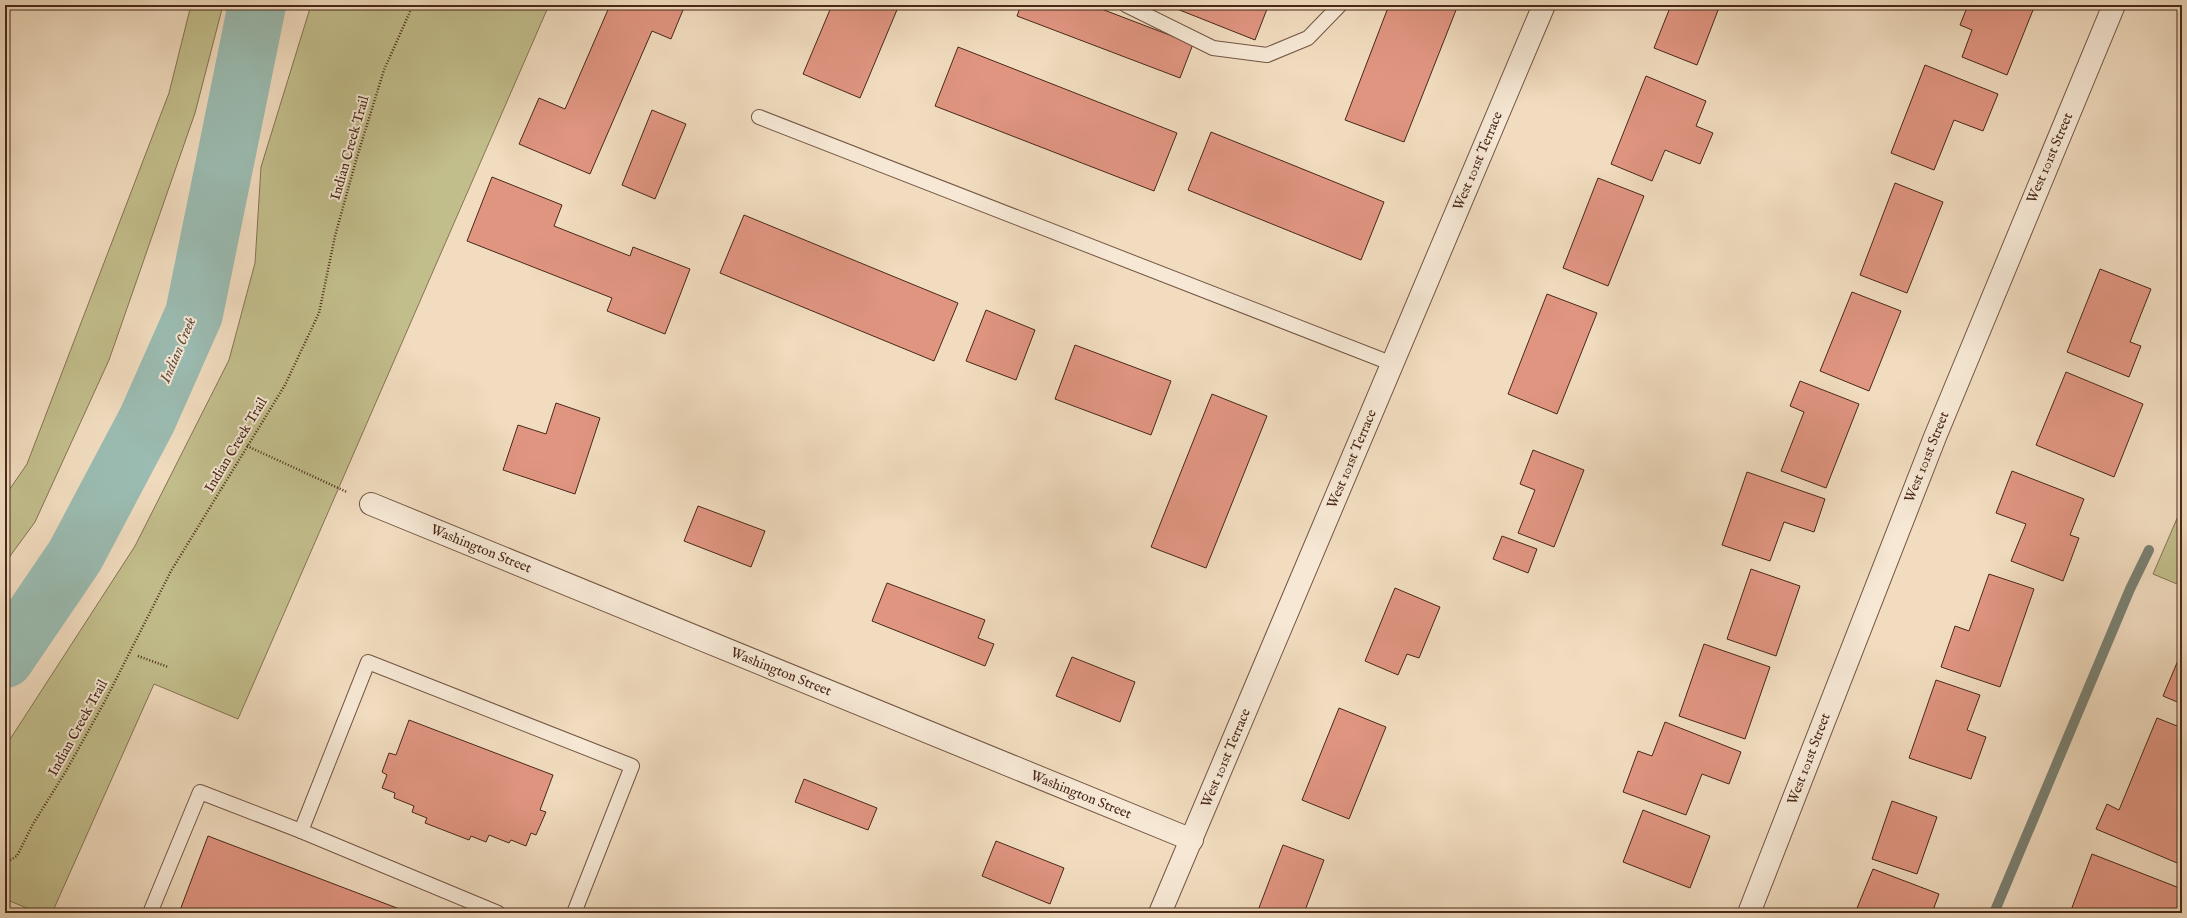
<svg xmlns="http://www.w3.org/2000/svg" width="2187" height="918" font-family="'IM FELL English',serif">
<rect width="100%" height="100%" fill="#f1dcbf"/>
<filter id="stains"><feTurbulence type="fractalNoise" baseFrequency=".005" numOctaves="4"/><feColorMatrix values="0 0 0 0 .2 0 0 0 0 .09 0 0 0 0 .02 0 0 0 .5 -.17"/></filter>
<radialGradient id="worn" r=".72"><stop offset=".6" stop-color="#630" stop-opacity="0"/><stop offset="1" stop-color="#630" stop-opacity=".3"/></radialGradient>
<!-- green -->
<g fill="#c2be8c" stroke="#867352">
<polygon points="191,5 223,5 195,113 109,360 35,522 5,563 5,496 27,464 169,93"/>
<polygon points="311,5 549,5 238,719 154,684 52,913 39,913 5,899 5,747 135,546 229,360 255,263 261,167"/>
<polygon points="2182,507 2182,586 2153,574"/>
</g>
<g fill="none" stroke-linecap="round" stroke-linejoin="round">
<!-- stream -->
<polyline stroke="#7a8174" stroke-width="10" points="1994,913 2130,589 2149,550"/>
<!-- river -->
<polyline stroke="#9bbcb2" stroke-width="58" points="5,659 75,556 147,420 194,314 257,5"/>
</g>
<!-- building -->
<g fill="#e09581" stroke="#492818">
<polygon points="610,5 685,5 671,39 652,31 590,174 519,144 539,98 565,109"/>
<polygon points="832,5 899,5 860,98 803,74"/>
<polygon points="1021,5 1091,5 1193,44 1180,78 1017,16"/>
<polygon points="1167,5 1258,5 1267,9 1255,40"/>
<polygon points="1389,5 1458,5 1404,142 1345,120"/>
<polygon points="1671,5 1720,5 1697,65 1654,48"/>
<polygon points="1968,5 2035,5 2007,75 1962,57 1972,30 1960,25"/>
<polygon points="958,47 1177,133 1154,191 935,106"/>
<polygon points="1925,65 1998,94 1983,131 1954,120 1934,170 1891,153"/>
<polygon points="1646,76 1706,101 1696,126 1713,133 1700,164 1665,150 1652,181 1611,164"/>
<polygon points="652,110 686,124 655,199 622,185"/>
<polygon points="1211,132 1384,202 1361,260 1188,190"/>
<polygon points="492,177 562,205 554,226 630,256 633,247 690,269 665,334 607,311 612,298 467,241"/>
<polygon points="1598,178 1644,196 1608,286 1563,268"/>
<polygon points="1895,183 1943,202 1907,293 1860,275"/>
<polygon points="744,215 958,303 934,361 720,273"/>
<polygon points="2100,269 2151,289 2130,342 2141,346 2129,377 2067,352"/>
<polygon points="1852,292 1901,311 1869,391 1820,371"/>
<polygon points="1547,294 1597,313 1557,414 1508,394"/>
<polygon points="986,310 1035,330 1016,380 966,361"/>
<polygon points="1075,345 1171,381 1151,435 1055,399"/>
<polygon points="2066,372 2143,404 2114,477 2036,445"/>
<polygon points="1800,381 1859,404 1826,488 1781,471 1804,412 1790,406"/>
<polygon points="1212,394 1267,416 1206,568 1151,547"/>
<polygon points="556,403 600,418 575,494 503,470 518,425 546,434"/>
<polygon points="1533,450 1584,470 1554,547 1518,533 1535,490 1520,484"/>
<polygon points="2012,471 2084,499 2070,535 2079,538 2063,581 2011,561 2026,524 1996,513"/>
<polygon points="1747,472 1825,499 1814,532 1784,522 1770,561 1722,545"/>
<polygon points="698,506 765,531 751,567 684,541"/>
<polygon points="1502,536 1537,549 1528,573 1493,559"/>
<polygon points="1751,569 1800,586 1776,656 1727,639"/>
<polygon points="1989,574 2034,589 2000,687 1941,667 1955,626 1969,631"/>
<polygon points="887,583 985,620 978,638 994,644 985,666 872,621"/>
<polygon points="1395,588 1440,607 1419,658 1407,654 1398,675 1365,661"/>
<polygon points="1704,644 1770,667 1745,739 1679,716"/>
<polygon points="2182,651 2182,704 2163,696"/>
<polygon points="1072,657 1135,682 1120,722 1056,696"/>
<polygon points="1936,680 1980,695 1967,730 1986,737 1971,779 1909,758"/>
<polygon points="1339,708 1386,727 1349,819 1302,800"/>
<polygon points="2157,718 2182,728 2182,865 2096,829 2107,804 2119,810"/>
<polygon points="409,720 553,775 540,810 546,812 536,835 531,833 526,846 511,840 509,843 489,835 486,842 471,836 469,840 425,823 427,818 412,812 414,806 394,798 395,793 382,788 387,775 382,772 389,753 396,755"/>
<polygon points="1665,722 1741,752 1729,784 1702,774 1686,815 1623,792 1638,751 1652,756"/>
<polygon points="804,779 877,808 868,830 795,802"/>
<polygon points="1892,801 1937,817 1917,874 1872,859"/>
<polygon points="1643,810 1710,836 1690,888 1623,862"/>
<polygon points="208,836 410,913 179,913"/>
<polygon points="996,841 1064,868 1050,904 982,876"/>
<polygon points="1283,845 1324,860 1304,913 1257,913"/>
<polygon points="2092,854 2182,889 2182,913 2070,913"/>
<polygon points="1873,869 1939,894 1932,913 1855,913"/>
</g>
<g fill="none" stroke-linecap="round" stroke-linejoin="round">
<defs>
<g id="lane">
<polyline points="1126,5 1213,48 1267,55 1308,38 1340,5"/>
<polyline points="759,117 1393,364"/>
<polyline points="301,831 498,913"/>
<polyline points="150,913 200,792 301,831 368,662 632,766 574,913"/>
</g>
<g id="street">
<polyline points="371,504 1192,840"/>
<polyline points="1160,913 1544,5"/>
<polyline points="1749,913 1935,437 2114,5"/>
</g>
</defs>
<!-- lane casing -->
<use href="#lane" stroke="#735542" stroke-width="16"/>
<!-- street casing -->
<use href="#street" stroke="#735542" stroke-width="24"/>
<!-- path -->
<g stroke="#492818" stroke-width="2.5" stroke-dasharray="1 2" stroke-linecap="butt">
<polyline points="247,446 347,492"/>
<polyline points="138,656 168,667"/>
<polyline points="5,863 17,856 33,824 66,771 105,701 171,571 285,385 319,313 335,236 357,157 384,70 413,5"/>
</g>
<!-- lane -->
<use href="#lane" stroke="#f6e8d5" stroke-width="14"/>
<!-- street -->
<use href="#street" stroke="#f6e8d5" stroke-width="22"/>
</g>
<g text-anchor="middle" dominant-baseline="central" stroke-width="4" stroke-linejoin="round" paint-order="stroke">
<!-- street labels -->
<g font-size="14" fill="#492818" stroke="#f6e8d5">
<text transform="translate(350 148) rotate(-74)">Indian Creek Trail</text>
<text transform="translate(2050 158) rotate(-67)">West 101st Street</text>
<text transform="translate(1478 161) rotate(-67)">West 101st Terrace</text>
<text transform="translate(236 445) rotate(-59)">Indian Creek Trail</text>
<text transform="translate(1927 457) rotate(-68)">West 101st Street</text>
<text transform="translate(1352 459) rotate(-67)">West 101st Terrace</text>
<text transform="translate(481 549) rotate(22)">Washington Street</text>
<text transform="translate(781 672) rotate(22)">Washington Street</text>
<text transform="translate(78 728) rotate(-61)">Indian Creek Trail</text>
<text transform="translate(1226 758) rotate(-67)">West 101st Terrace</text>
<text transform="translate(1809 759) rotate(-69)">West 101st Street</text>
<text transform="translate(1081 795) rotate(22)">Washington Street</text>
</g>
<!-- water labels -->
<g font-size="15" font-style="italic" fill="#5e4d3e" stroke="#f6e8d5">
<text transform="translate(178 350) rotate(-67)">Indian Creek</text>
</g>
</g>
<!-- margin -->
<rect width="2187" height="918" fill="none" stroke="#f1dcbf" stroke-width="20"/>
<rect x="6" y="6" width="2175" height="906" fill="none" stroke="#492818" stroke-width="2"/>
<rect x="10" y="10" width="2167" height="898" fill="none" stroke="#492818"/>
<rect width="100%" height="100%" filter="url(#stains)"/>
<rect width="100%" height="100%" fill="url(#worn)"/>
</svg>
